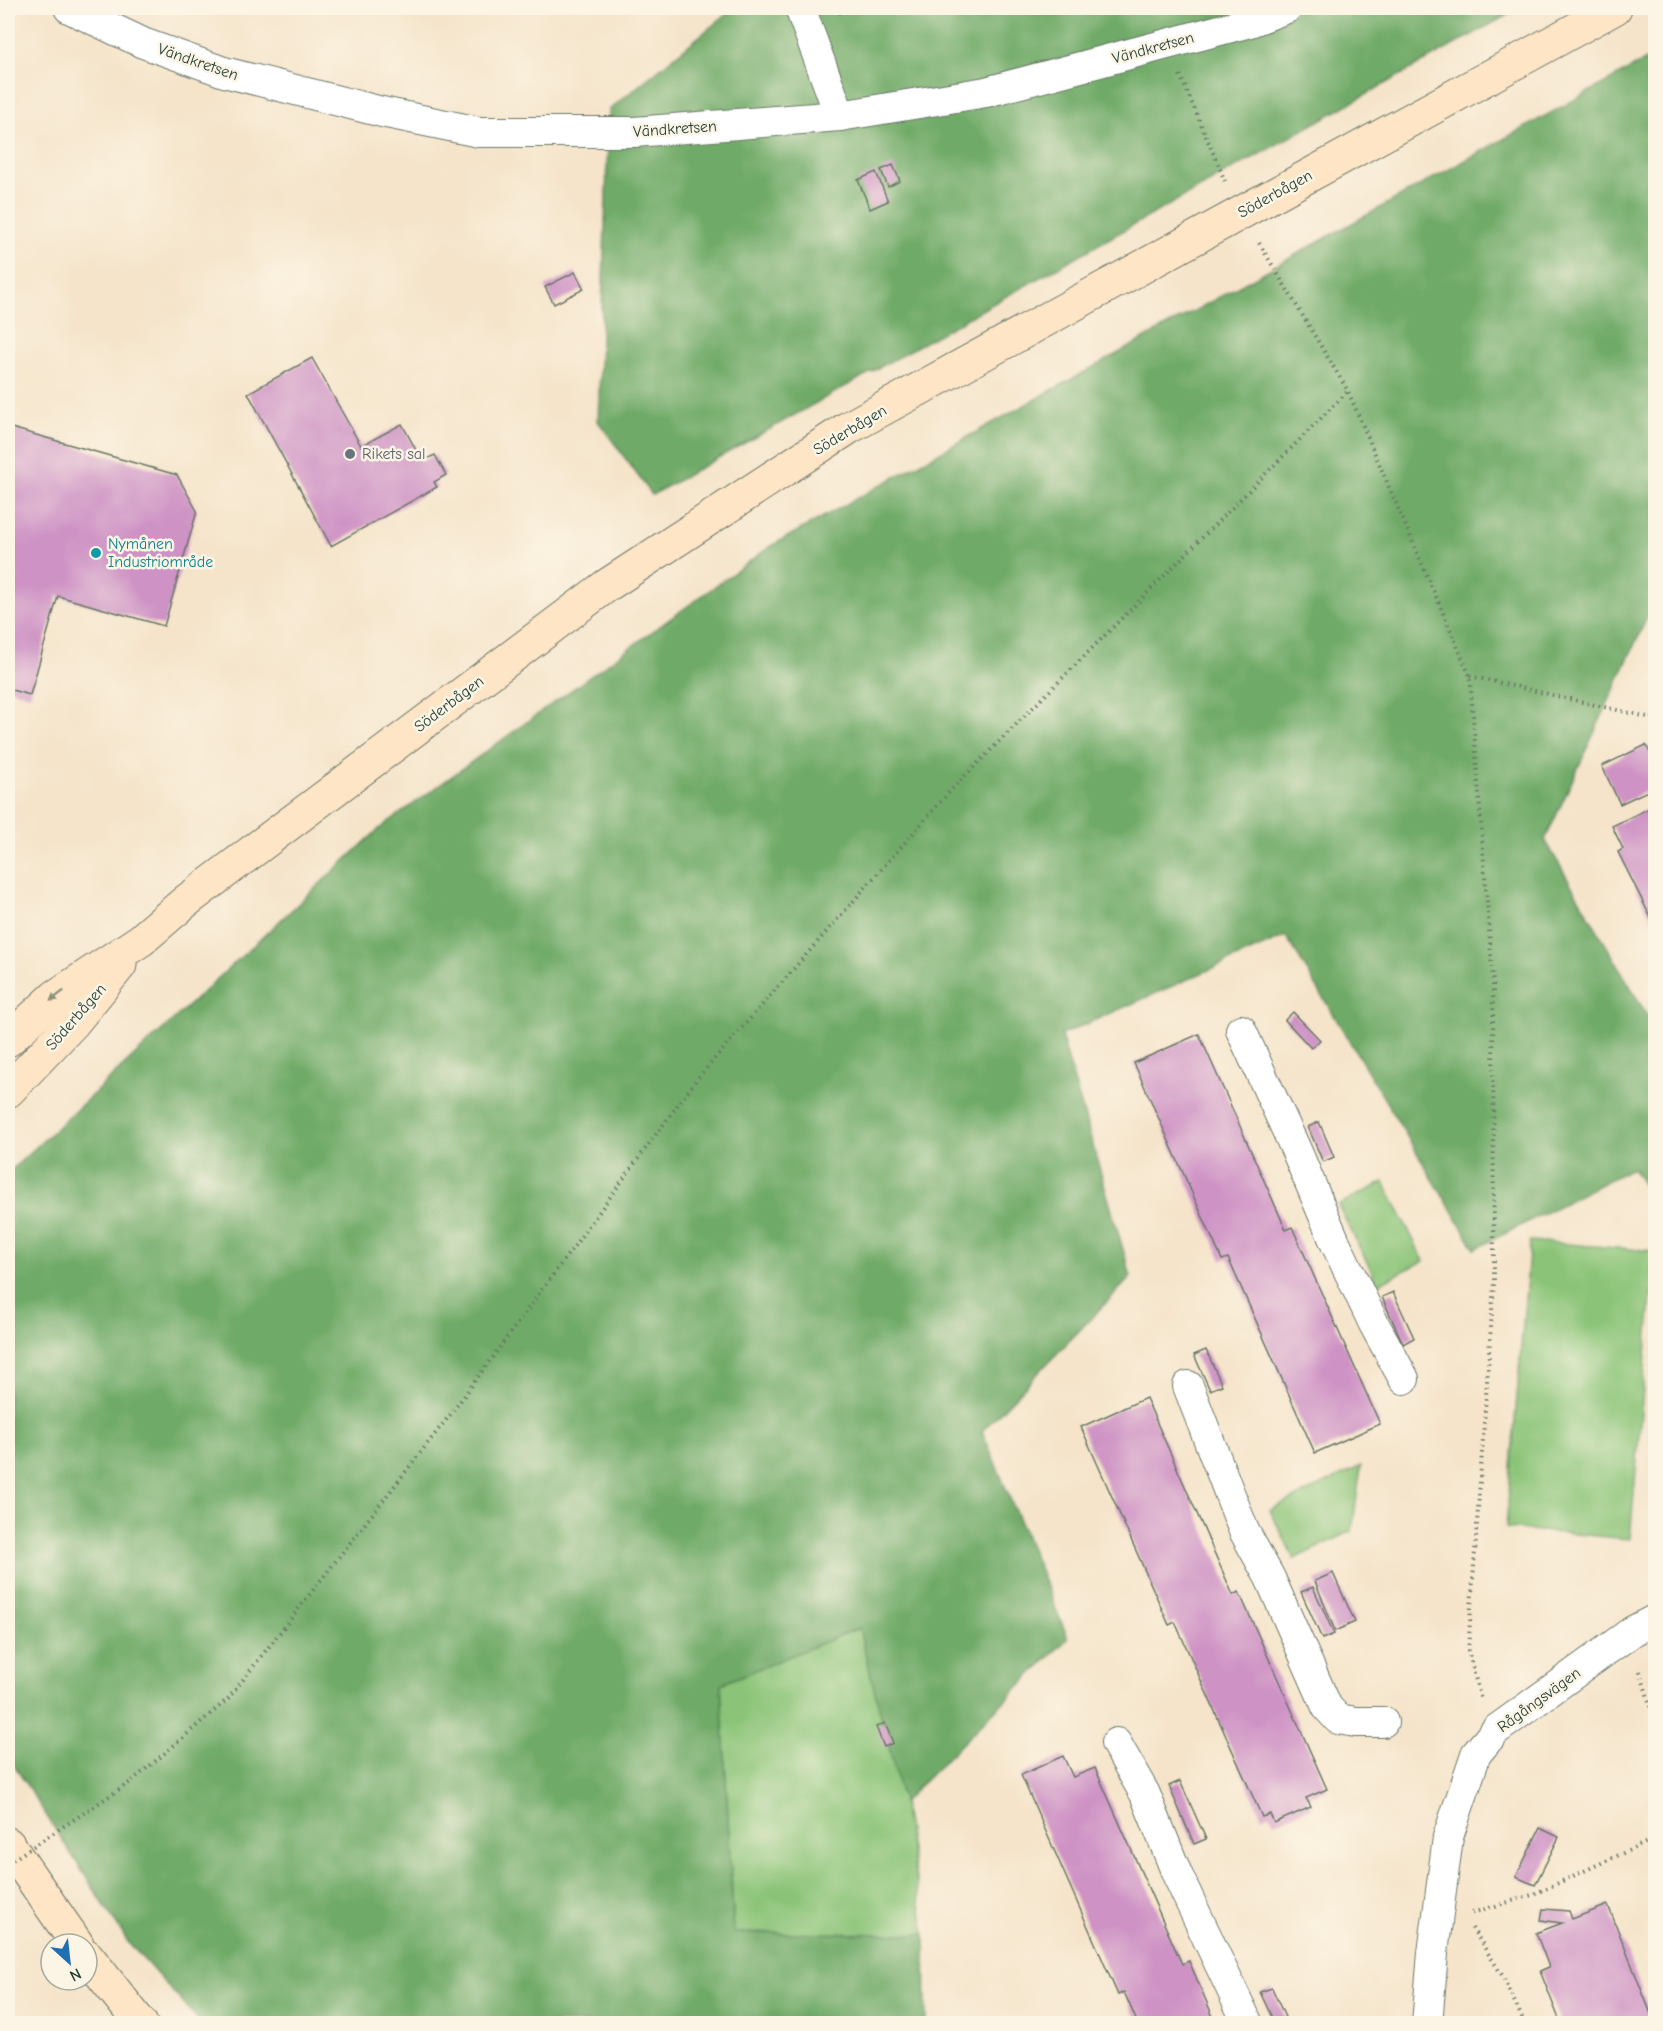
<svg xmlns="http://www.w3.org/2000/svg" width="1663" height="2031" font-family="'Comic Neue',sans-serif">
<rect width="100%" height="100%" fill="#fcf5e5"/>
<filter id="ink" filterUnits="userSpaceOnUse"><feTurbulence type="fractalNoise" baseFrequency=".0167" numOctaves="2"/><feDisplacementMap in="SourceGraphic" scale="12" xChannelSelector="R" yChannelSelector="G"/><feConvolveMatrix kernelMatrix="1 2 1 2 8 2 1 2 1" color-interpolation-filters="sRGB"/></filter>
<filter id="wash" filterUnits="userSpaceOnUse"><feTurbulence type="fractalNoise" baseFrequency=".008" numOctaves="4" result="noise"/><feDisplacementMap in="SourceGraphic" scale="24" xChannelSelector="R" yChannelSelector="G"/><feGaussianBlur stdDeviation="1.35" result="paint"/><feColorMatrix in="noise" values="0 0 0 0 0 0 0 0 0 0 0 0 0 0 0 0 0 1.4 0 .05"/><feComposite in="paint" operator="in"/></filter>
<g filter="url(#wash)">
<rect width="100%" height="100%" fill="#f5e4ca"/>
<!-- green -->
<g fill="#8bc478" stroke="#558056" stroke-width="1.5">
<polygon points="1384,1182 1424,1261 1378,1284 1338,1205"/>
<polygon points="1530,1241 1655,1251 1630,1539 1506,1528"/>
<polygon points="1361,1466 1352,1531 1294,1559 1270,1510"/>
<polygon points="859,1628 903,1802 925,1934 734,1933 721,1683"/>
</g>
<!-- forest -->
<g fill="#70aa68" stroke="#48744e" stroke-width="1.5">
<polygon points="734,8 1520,8 652,495 598,421 609,110"/>
<polygon points="1655,55 1655,600 1545,840 1648,1017 1655,1019 1655,1203 1632,1168 1475,1249 1286,936 1061,1035 1131,1277 982,1431 1068,1638 903,1802 859,1628 721,1684 734,1933 925,1934 926,2023 201,2023 128,1942 8,1756 8,1173 380,828 771,546"/>
</g>
<g id="blocks">
<!-- building -->
<g fill="#ce92c5">
<polygon points="893,165 900,181 888,187 881,170"/>
<polygon points="876,172 888,201 870,209 858,180"/>
<polygon points="575,272 584,289 554,304 545,287"/>
<polygon points="312,358 361,446 402,424 422,461 435,455 446,475 434,482 437,487 331,546 248,393"/>
<polygon points="8,427 177,475 197,511 164,626 58,596 30,695 8,689"/>
<polygon points="1646,745 1656,765 1656,787 1620,804 1602,766"/>
<polygon points="1656,805 1656,921 1653,922 1618,852 1623,849 1612,826"/>
<polygon points="1293,1012 1320,1040 1311,1048 1285,1020"/>
<polygon points="1199,1034 1286,1230 1292,1227 1380,1424 1315,1453 1228,1258 1222,1260 1134,1063"/>
<polygon points="1319,1122 1334,1157 1323,1162 1308,1127"/>
<polygon points="1393,1292 1414,1338 1403,1344 1382,1297"/>
<polygon points="1206,1350 1222,1385 1210,1390 1194,1355"/>
<polygon points="1146,1398 1233,1595 1239,1592 1327,1789 1306,1798 1311,1807 1274,1823 1270,1814 1262,1817 1175,1622 1169,1625 1081,1427"/>
<polygon points="1333,1573 1355,1622 1335,1631 1315,1581"/>
<polygon points="1313,1587 1334,1634 1322,1639 1301,1592"/>
<polygon points="885,1723 893,1743 884,1747 876,1727"/>
<polygon points="1063,1756 1073,1777 1095,1768 1182,1964 1189,1961 1216,2024 1138,2024 1124,1992 1118,1995 1021,1775"/>
<polygon points="1180,1781 1206,1839 1194,1844 1169,1786"/>
<polygon points="1540,1828 1559,1837 1535,1885 1516,1877"/>
<polygon points="1608,1905 1655,2024 1571,2024 1570,2022 1561,2024 1540,1971 1549,1967 1536,1933 1562,1923 1541,1920 1543,1909 1569,1911 1572,1919"/>
<polygon points="1272,1988 1288,2024 1275,2024 1260,1992"/>
</g>
</g>
</g>
<g filter="url(#ink)">
<use href="#blocks" fill-opacity="0" stroke="#6a7768" stroke-width="1.5"/>
<g fill="none" stroke-linecap="round" stroke-linejoin="round">
<defs>
<g id="street">
<polyline points="69,8 143,43 224,72 382,112 479,132 634,132 840,116 986,92 1250,22 1287,8"/>
<polyline points="800,8 840,116"/>
<polyline points="1241,1030 1297,1152 1335,1242 1374,1324 1404,1379"/>
<polyline points="1188,1386 1244,1531 1270,1578 1327,1707 1338,1719 1356,1722 1383,1722"/>
<polyline points="1116,1743 1145,1794 1177,1874 1248,2024"/>
<polyline points="1427,2024 1433,1953 1448,1837 1476,1754 1496,1730 1633,1631 1656,1619"/>
</g>
<g id="secondary">
<polyline points="8,1040 56,996 141,940 185,902 606,586 848,428 1615,8"/>
<polyline points="8,1091 73,1023 120,965"/>
<polyline points="8,1844 77,1944"/>
<polyline points="87,1956 141,2024"/>
</g>
</defs>
<!-- street casing -->
<use href="#street" stroke="#6a7768" stroke-width="32"/>
<!-- secondary casing -->
<use href="#secondary" stroke="#6a7768" stroke-width="35"/>
<!-- path -->
<g stroke="#6a7768" stroke-width="4" stroke-dasharray="1.5 4.5" stroke-linecap="butt">
<polyline points="839,13 858,8"/>
<polyline points="1180,75 1225,181"/>
<polyline points="1259,243 1348,391 1470,676 1493,982 1494,1283 1468,1650 1481,1700"/>
<polyline points="1470,676 1656,719"/>
<polyline points="1640,1671 1656,1724"/>
<polyline points="132,1781 228,1699 453,1411 696,1080 952,789 1348,391"/>
<polyline points="1472,1913 1532,1895 1656,1838"/>
<polyline points="1472,1928 1502,1975 1525,2024"/>
</g>
<!-- street -->
<use href="#street" stroke="#fff" stroke-width="30"/>
<!-- secondary -->
<use href="#secondary" stroke="#fde5c5" stroke-width="33"/>
<!-- path-bridge -->
<polyline stroke="#6a7768" stroke-width="4" stroke-dasharray="1.5 4.5" stroke-linecap="butt" points="8,1863 132,1781"/>
</g>
<!-- one-way arrows -->
<defs><path id="oneway-solid" d="M-6-.8H1V-3.2L6.5 0L1 3.2V.8H-6Z" transform="scale(1.5)"/></defs>
<use fill="#8e917c" href="#oneway-solid" transform="translate(57 996) rotate(143)"/>
</g>
<!-- markers -->
<circle fill="#6b7280" stroke="#fcf5e5" stroke-width="2" cx="350" cy="454" r="6"/>
<circle fill="#0f9aa8" stroke="#fcf5e5" stroke-width="2" cx="96" cy="553" r="6"/>
<g text-anchor="middle" dominant-baseline="central" stroke-width="5" stroke-linejoin="round" paint-order="stroke">
<!-- street labels -->
<g font-size="16" fill="#1f3d34" stroke="#fcf5e5">
<text transform="translate(1153 48) rotate(-15)">Vändkretsen</text>
<text transform="translate(198 62) rotate(19)">Vändkretsen</text>
<text transform="translate(675 129) rotate(-4)">Vändkretsen</text>
<text transform="translate(1275 194) rotate(-29)">Söderbågen</text>
<text transform="translate(850 430) rotate(-31)">Söderbågen</text>
<text transform="translate(449 704) rotate(-37)">Söderbågen</text>
<text transform="translate(76 1017) rotate(-49)">Söderbågen</text>
<text transform="translate(1539 1700) rotate(-36)">Rågångsvägen</text>
</g>
<!-- worship labels -->
<g font-size="16" fill="#5b616d" stroke="#fcf5e5" text-anchor="start">
<text x="362" y="454">Rikets sal</text>
</g>
<!-- culture labels -->
<g font-size="16" fill="#0d838f" stroke="#fcf5e5" text-anchor="start">
<text x="108" y="544">Nymånen<tspan x="108" dy="18">Industriområde</tspan></text>
</g>
</g>
<!-- margin -->
<rect width="1663" height="2031" fill="none" stroke="#fcf5e5" stroke-width="30"/>
<!-- north arrow -->
<g transform="translate(69 1962) rotate(153)"><circle r="28" fill="#fcf5e5" stroke="#a4ab9e" stroke-width="1.5"/>
<path d="M0-4.5L10 22L0 15L-10 22Z" fill="#1f6fb2"/>
<text y="-9" font-size="16" font-weight="bold" text-anchor="middle" fill="#1f3d34">N</text>
</g>
</svg>
